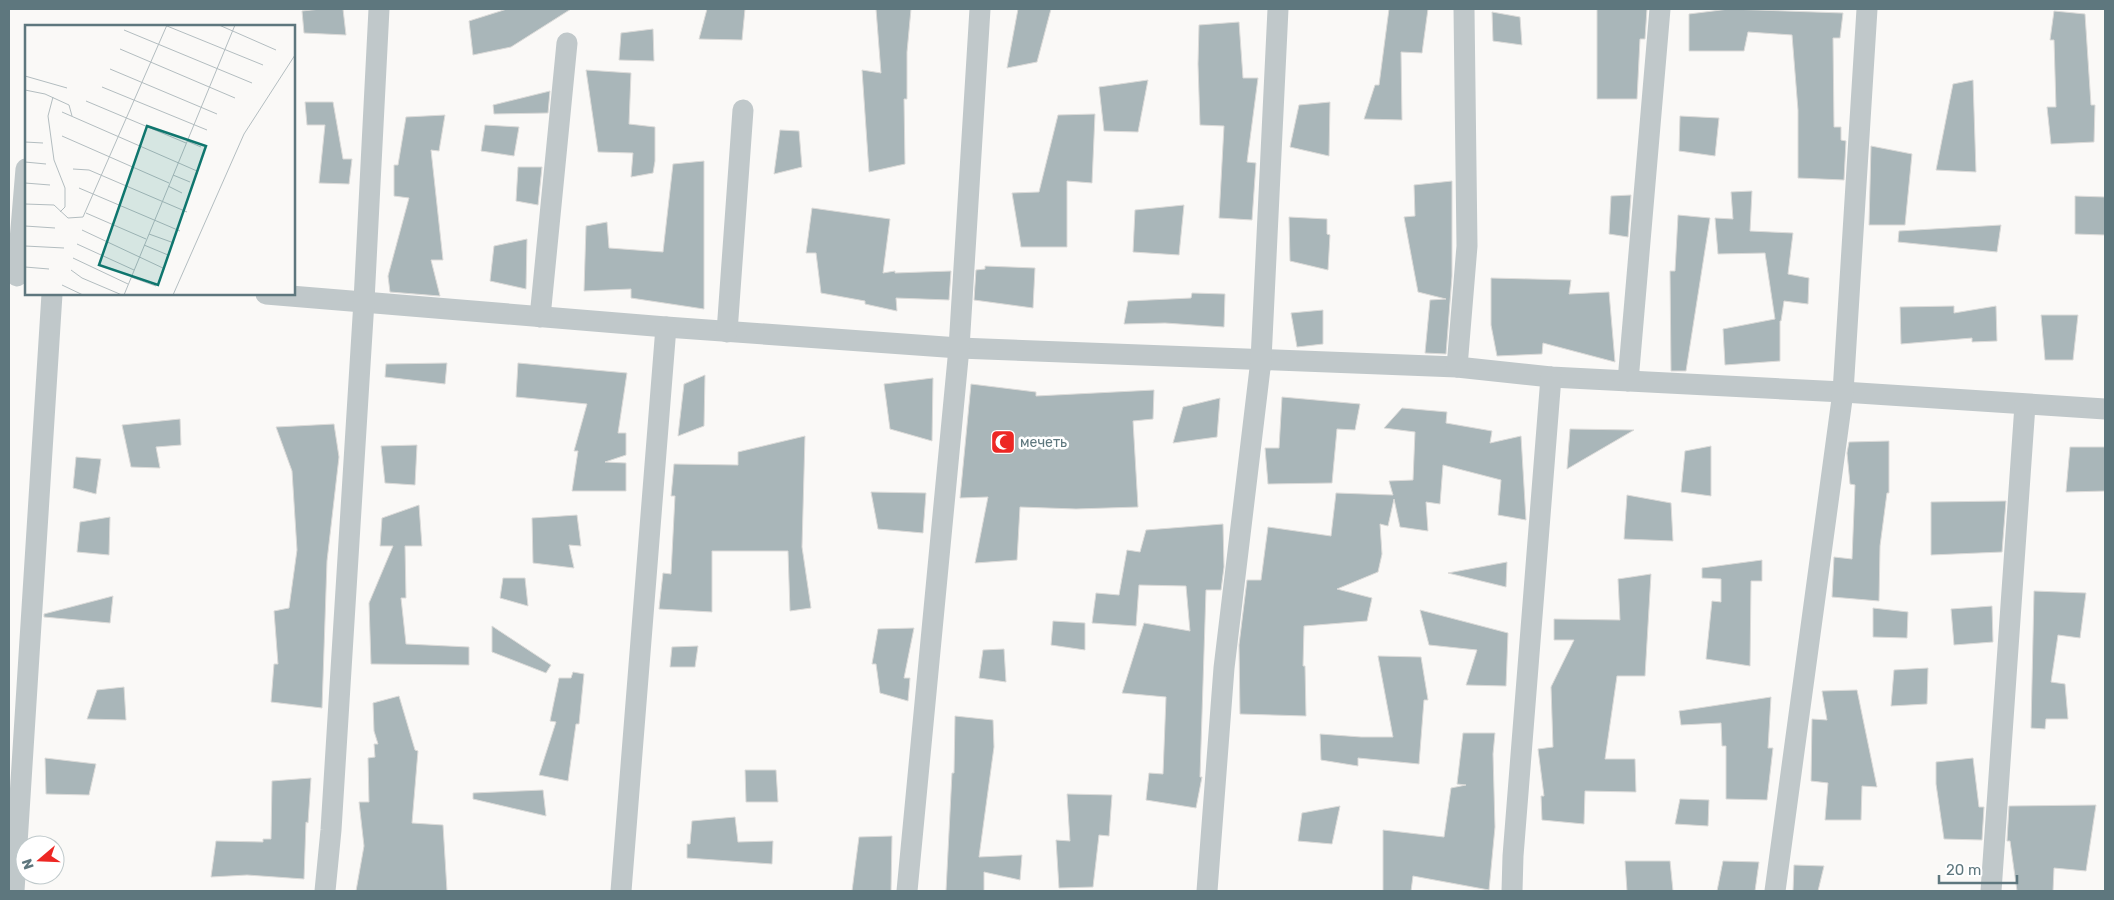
<svg xmlns="http://www.w3.org/2000/svg" width="2114" height="900" font-family="Rubik,sans-serif">
<rect width="100%" height="100%" fill="#faf9f7"/>
<!-- building -->
<g fill="#a9b6b9" stroke="#dcdbd9">
<polygon points="321,9 343,9 346,35 304,33 302,11"/>
<polygon points="507,9 571,9 511,47 473,55 469,21"/>
<polygon points="707,9 745,9 742,40 699,39"/>
<polygon points="876,9 911,9 907,52 907,99 904,99 905,164 869,172 862,70 881,73"/>
<polygon points="1018,9 1051,9 1037,62 1007,68"/>
<polygon points="1389,9 1428,9 1422,53 1401,52 1402,120 1364,119 1375,85 1379,85"/>
<polygon points="1597,9 1647,9 1645,39 1640,39 1637,99 1597,99"/>
<polygon points="1729,9 1843,13 1840,38 1833,38 1834,127 1841,127 1841,140 1846,141 1844,180 1798,178 1798,110 1792,35 1748,32 1744,51 1689,51 1689,14"/>
<polygon points="2054,11 2085,14 2091,105 2095,105 2094,142 2051,144 2047,107 2056,107 2054,40 2050,40"/>
<polygon points="1492,12 1520,17 1522,45 1493,41"/>
<polygon points="1239,22 1243,78 1258,78 1247,162 1256,163 1252,220 1219,218 1224,126 1200,125 1198,64 1199,25"/>
<polygon points="653,29 654,61 619,60 621,33"/>
<polygon points="586,70 631,73 629,124 655,127 655,161 653,173 631,177 633,153 598,152"/>
<polygon points="1148,80 1138,132 1104,131 1099,87"/>
<polygon points="1973,80 1976,172 1936,170 1953,84"/>
<polygon points="550,91 548,113 494,114 493,105"/>
<polygon points="305,102 333,102 343,159 352,159 349,184 319,183 325,125 307,125"/>
<polygon points="1330,102 1329,156 1290,147 1299,105"/>
<polygon points="1095,114 1092,183 1067,181 1067,247 1021,247 1012,193 1039,192 1058,115"/>
<polygon points="445,115 439,151 431,150 443,260 431,260 440,296 390,292 388,276 409,198 394,196 394,165 398,165 406,117"/>
<polygon points="1680,116 1719,118 1715,156 1679,151"/>
<polygon points="485,125 519,127 514,156 481,151"/>
<polygon points="780,130 799,131 802,167 774,174"/>
<polygon points="1871,146 1912,154 1905,225 1869,225"/>
<polygon points="704,161 704,309 631,298 631,289 584,291 586,226 607,222 609,248 663,252 673,164"/>
<polygon points="518,167 542,167 538,205 516,201"/>
<polygon points="1452,181 1452,276 1446,354 1425,353 1430,300 1446,299 1418,292 1404,217 1415,216 1414,185"/>
<polygon points="1752,191 1750,231 1793,233 1788,274 1809,278 1808,304 1784,301 1781,321 1780,321 1780,361 1725,365 1723,329 1775,319 1765,253 1718,254 1715,218 1733,219 1731,192"/>
<polygon points="1631,195 1628,237 1609,234 1611,196"/>
<polygon points="2075,196 2105,197 2105,235 2075,234"/>
<polygon points="1184,205 1179,255 1133,252 1135,210"/>
<polygon points="812,208 890,219 883,273 895,271 895,273 951,271 949,300 896,298 897,311 865,304 865,301 821,293 816,253 806,253"/>
<polygon points="1678,215 1710,218 1686,371 1671,371 1670,271 1675,271"/>
<polygon points="1289,217 1327,219 1327,234 1330,235 1328,270 1290,261"/>
<polygon points="2001,225 1997,252 1898,242 1899,231"/>
<polygon points="527,239 526,289 490,281 494,246"/>
<polygon points="985,266 1035,268 1033,308 974,300 976,270 985,269"/>
<polygon points="1491,278 1571,280 1569,294 1609,292 1615,362 1543,343 1542,354 1497,356 1491,325"/>
<polygon points="1192,293 1225,294 1224,327 1165,323 1124,324 1128,301 1191,298"/>
<polygon points="1954,306 1954,313 1996,306 1997,341 1972,342 1972,338 1901,344 1900,307"/>
<polygon points="1323,310 1323,344 1297,347 1291,313"/>
<polygon points="2041,315 2078,315 2073,360 2045,360"/>
<polygon points="447,363 445,384 385,377 386,364"/>
<polygon points="518,363 627,373 618,433 626,433 626,455 605,462 626,463 626,491 572,491 578,451 574,451 587,404 516,397"/>
<polygon points="705,375 704,426 678,436 684,384"/>
<polygon points="933,378 932,441 890,429 884,384"/>
<polygon points="971,384 1036,392 1036,396 1154,390 1153,419 1133,421 1138,507 1076,509 1020,507 1017,560 975,563 988,497 960,498"/>
<polygon points="1282,397 1360,404 1355,430 1337,429 1332,483 1268,484 1265,448 1279,448"/>
<polygon points="1220,398 1217,437 1173,443 1183,407"/>
<polygon points="1402,408 1447,412 1446,423 1492,431 1490,443 1521,436 1526,520 1498,515 1501,480 1443,465 1440,504 1426,502 1428,531 1400,527 1394,499 1388,526 1380,524 1382,554 1378,572 1337,589 1372,598 1367,621 1304,626 1303,666 1305,666 1306,716 1240,714 1239,645 1247,580 1261,580 1268,527 1331,536 1336,493 1393,495 1389,481 1413,480 1415,432 1384,428"/>
<polygon points="180,419 181,445 156,447 160,468 131,467 122,425"/>
<polygon points="334,424 339,457 327,561 322,708 271,702 274,664 278,664 274,611 289,608 297,550 292,471 276,427"/>
<polygon points="1570,429 1634,430 1567,469"/>
<polygon points="805,436 802,547 811,608 790,611 788,551 712,551 712,612 659,609 663,573 671,574 675,496 671,496 674,464 738,465 738,452"/>
<polygon points="1889,441 1889,493 1887,493 1880,546 1879,601 1832,597 1834,557 1852,559 1855,485 1850,484 1847,453 1849,442"/>
<polygon points="417,445 415,485 385,483 381,446"/>
<polygon points="1711,446 1711,496 1681,492 1685,451"/>
<polygon points="2070,447 2105,447 2105,491 2066,492"/>
<polygon points="76,457 101,459 96,494 73,488"/>
<polygon points="871,492 926,493 923,533 878,529"/>
<polygon points="1627,495 1671,503 1673,541 1624,539"/>
<polygon points="2006,501 2002,552 1931,555 1931,502"/>
<polygon points="419,505 422,546 405,546 406,598 401,598 406,644 469,647 469,665 371,664 369,603 393,546 380,546 382,518"/>
<polygon points="577,515 581,546 569,545 574,568 533,563 532,518"/>
<polygon points="110,517 109,555 77,552 80,522"/>
<polygon points="1223,524 1224,567 1221,590 1206,590 1200,777 1202,777 1196,808 1146,800 1149,773 1163,774 1166,697 1122,693 1144,623 1190,631 1186,586 1139,585 1136,626 1092,623 1096,593 1119,595 1127,550 1140,552 1146,530"/>
<polygon points="1762,560 1762,581 1751,581 1750,666 1706,659 1712,601 1721,602 1721,579 1702,578 1702,568"/>
<polygon points="1507,562 1506,587 1448,573"/>
<polygon points="1651,574 1645,676 1617,676 1605,759 1635,759 1636,792 1585,791 1584,824 1542,820 1541,796 1544,796 1538,749 1553,747 1551,687 1574,640 1554,640 1554,619 1620,620 1618,579"/>
<polygon points="503,578 525,578 528,606 500,598"/>
<polygon points="2034,591 2086,593 2080,638 2058,635 2051,682 2065,684 2068,719 2046,719 2045,729 2031,728"/>
<polygon points="113,596 110,623 44,617 44,614"/>
<polygon points="1992,606 1993,642 1954,645 1951,609"/>
<polygon points="1873,608 1908,612 1907,638 1873,637"/>
<polygon points="1420,610 1508,633 1506,686 1466,685 1477,650 1429,645"/>
<polygon points="1053,621 1085,623 1085,650 1051,645"/>
<polygon points="492,626 551,665 546,673 492,652"/>
<polygon points="914,628 904,678 910,678 908,701 880,693 876,664 872,664 878,629"/>
<polygon points="698,646 695,667 670,667 672,647"/>
<polygon points="1004,649 1006,682 979,678 983,650"/>
<polygon points="1378,656 1421,657 1428,700 1424,700 1419,764 1358,758 1358,766 1321,760 1320,734 1361,737 1393,737"/>
<polygon points="1928,668 1927,704 1891,706 1894,670"/>
<polygon points="573,672 584,674 579,724 576,724 568,781 539,775 556,722 550,721 559,678 571,678"/>
<polygon points="124,687 126,720 87,719 97,690"/>
<polygon points="1857,690 1877,787 1862,786 1861,820 1825,820 1828,783 1811,781 1812,719 1827,720 1822,691"/>
<polygon points="399,696 415,750 418,751 412,823 443,825 447,891 356,891 364,846 359,802 369,802 368,758 375,757 374,744 378,744 374,731 373,703"/>
<polygon points="1771,697 1768,748 1773,748 1767,800 1726,799 1726,746 1722,746 1721,723 1681,725 1679,711"/>
<polygon points="955,716 993,720 994,747 979,857 1022,855 1020,880 984,872 984,891 946,891 952,773 954,773"/>
<polygon points="1463,733 1495,733 1493,754 1495,827 1489,890 1413,876 1411,891 1383,891 1383,830 1444,837 1451,788 1466,785 1457,784"/>
<polygon points="45,758 96,764 89,795 46,794"/>
<polygon points="1973,758 1979,807 1984,807 1982,840 1944,839 1936,784 1936,762"/>
<polygon points="745,770 776,770 778,802 746,802"/>
<polygon points="311,778 308,823 306,822 304,879 247,875 211,877 216,841 263,842 263,839 271,839 272,781"/>
<polygon points="543,790 546,816 473,799 473,793"/>
<polygon points="1067,794 1112,795 1109,836 1099,835 1093,887 1059,888 1056,840 1070,841"/>
<polygon points="1680,799 1709,800 1708,826 1675,824"/>
<polygon points="2096,805 2086,871 2054,868 2053,891 2017,891 2010,841 2007,841 2009,806"/>
<polygon points="1340,806 1332,844 1298,841 1302,813"/>
<polygon points="735,817 738,842 773,841 772,864 687,858 687,844 690,844 692,821"/>
<polygon points="892,836 891,891 852,891 859,837"/>
<polygon points="1625,861 1670,861 1673,891 1627,891"/>
<polygon points="1723,861 1759,862 1755,891 1717,891"/>
<polygon points="1794,865 1824,866 1818,891 1793,891"/>
</g>
<g fill="none" stroke-linecap="round" stroke-linejoin="round">
<!-- street -->
<g stroke="#c0c8ca" stroke-width="21">
<polyline points="17,276 26,169"/>
<polyline points="266,294 666,327 959,348 1457,367 1551,377 1843,392 2105,409"/>
<polyline points="540,317 567,43"/>
<polyline points="727,332 743,110"/>
<polyline points="1457,367 1467,246 1464,9"/>
<polyline points="1628,381 1660,9"/>
<polyline points="14,891 52,294"/>
<polyline points="325,891 331,830 364,301 379,9"/>
<polyline points="621,891 666,327"/>
<polyline points="907,891 959,348 980,9"/>
<polyline points="1207,891 1224,668 1261,360 1278,9"/>
<polyline points="1512,891 1513,856 1551,377"/>
<polyline points="1775,891 1843,392 1867,9"/>
<polyline points="1991,891 2025,405"/>
</g>
</g>
<!-- icons -->
<defs>
<symbol id="mosque-square" viewBox="-11 -11 22 22"><rect x="-9" y="-9" width="18" height="18" rx="4" fill="#ed2724" stroke="#fff"/><path d="M3.5-4.9A6 6 0 1 0 3.5 4.9A5 5 0 1 1 3.5-4.9Z" fill="#fff"/></symbol>
</defs>
<g fill-rule="evenodd">
<use href="#mosque-square" x="989" y="428" width="28" height="28"/>
</g>
<g text-anchor="middle" dominant-baseline="central" stroke-width="5" stroke-linejoin="round" paint-order="stroke">
<!-- poi labels -->
<g font-size="14" fill="#5e777e" stroke="#fff" text-anchor="start">
<text x="1020" y="442">мечеть</text>
</g>
</g>
<!-- overview -->
<g transform="translate(25 25)">
<rect width="270" height="270" fill="#faf9f7"/>
<path fill="none" stroke="#b3bdc0" stroke-width="1" d="M 194,0 L 251,25M 142,1 L 238,40M 99,5 L 227,58M 95,24 L 210,73M 85,44 L 192,89M 0,51 L 42,63M 77,62 L 182,105M 0,65 L 20,69 L 44,80 L 47,91M 28,72 L 23,91 L 29,135 L 40,163 L 40,182 L 35,187M 61,76 L 161,118M 37,87 L 172,146M 37,111 L 144,158M 162,116 L 176,122M 0,117 L 18,118M 0,137 L 21,139M 48,144 L 64,145 L 162,187M 148,150 L 165,157M 0,158 L 25,160M 143,161 L 157,168M 54,163 L 155,206M 0,179 L 29,180 L 43,193 L 58,192 L 142,0M 61,188 L 121,214M 0,201 L 30,203M 57,205 L 140,244M 124,209 L 149,218M 52,219 L 109,245M 119,220 L 143,230M 0,221 L 39,223M 48,233 L 103,259M 0,242 L 24,244M 46,245 L 57,253 L 97,270M 106,252 L 131,261M 37,260 L 58,270M 99,270 L 210,0M 148,270 L 219,109 L 270,30"/>
<path fill="#0f766e" fill-opacity="0.15" stroke="#0f766e" stroke-width="2.5" d="M 122,101 L 181,121 L 133,260 L 74,240 Z"/>
<rect width="270" height="270" fill="none" stroke="#5e777e" stroke-width="2.5"/>
</g>
<!-- border -->
<rect width="2114" height="900" fill="none" stroke="#5e777e" stroke-width="20"/>
<!-- north arrow -->
<g transform="translate(40 860) rotate(251)"><circle r="24" fill="#ffffff" stroke="#bfc9cb"/>
<path d="M0-4L9 19L0 12L-9 19Z" fill="#ed2724"/>
<text y="-8" font-size="14" font-weight="bold" text-anchor="middle" fill="#5e777e">N</text>
</g>
<!-- scale -->
<path d="M1939 875v8h78v-8" fill="none" stroke="#5e777e" stroke-width="2.5"/>
<text x="1946" y="875" font-size="15" fill="#5e777e" stroke="#ffffff" stroke-width="4" paint-order="stroke">20 m</text>
</svg>
